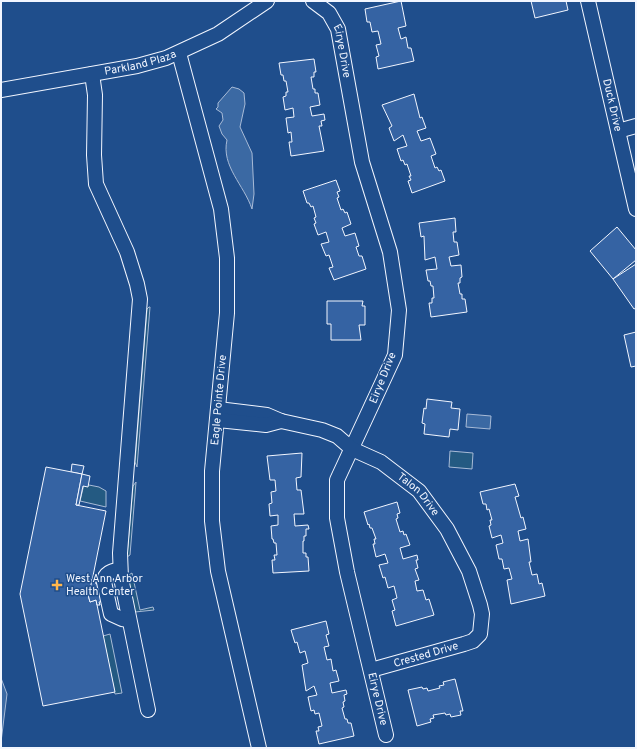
<svg xmlns="http://www.w3.org/2000/svg" width="637" height="749" font-family="Overpass,sans-serif">
<rect width="100%" height="100%" fill="#1f4e8c"/>
<!-- green -->
<g fill="#245a82" stroke="#a8bbd7">
<polygon points="149,307 150,307 137,467 135,462 147,309"/>
<polygon points="450,451 473,453 472,469 449,467"/>
<polygon points="136,482 130,555 127,557 133,486"/>
<polygon points="84,484 99,487 106,491 106,507 80,501"/>
<polygon points="132,573 140,610 153,607 154,610 135,612 127,576"/>
<polygon points="110,634 122,693 115,694 103,636"/>
</g>
<!-- water -->
<g fill="#3b69a3" stroke="#a8bbd7">
<path d="M 232,87 L 239,89 L 244,93 L 245,104 L 240,127 L 252,153 L 254,194 L 252,209 C 244,185 221,166 227,140 L 222,134 L 219,126 L 223,120 L 222,113 L 216,109 L 218,107 L 218,103 Z"/>
<polygon points="467,414 491,416 490,429 466,427"/>
<polygon points="1,678 7,694 1,742"/>
</g>
<!-- building -->
<g fill="#3563a3" stroke="#f2f6ff">
<polygon points="401,1 406,26 398,28 401,39 406,37 408,48 411,48 414,61 378,69 376,57 379,56 376,45 381,44 378,31 372,32 370,22 367,22 365,9"/>
<polygon points="531,1 566,1 568,10 535,18"/>
<polygon points="314,59 316,72 314,72 314,77 311,77 313,89 315,89 315,93 318,93 320,105 310,107 312,116 324,114 325,120 321,121 322,126 319,126 324,151 291,156 289,142 292,142 291,132 288,133 286,118 294,117 293,108 285,110 283,97 286,96 286,92 288,92 286,81 284,81 283,75 281,75 279,63"/>
<polygon points="414,94 420,118 422,117 426,128 417,131 421,141 430,138 436,154 431,156 435,168 437,167 439,171 441,170 445,181 412,193 408,181 411,180 409,176 411,176 407,164 405,165 403,160 401,161 397,149 407,146 403,135 394,141 389,128 392,126 382,105"/>
<polygon points="336,180 340,191 337,192 339,197 337,198 341,210 343,209 345,213 347,212 351,224 342,228 345,236 355,233 359,246 356,247 359,256 362,256 366,269 334,280 329,268 333,267 329,255 326,256 321,244 329,242 326,232 318,235 314,224 316,223 314,218 316,217 313,206 311,207 309,203 307,203 303,191"/>
<polygon points="455,218 456,232 453,232 454,242 457,242 459,255 449,257 451,266 461,265 462,277 460,278 460,283 458,283 460,294 462,294 462,299 465,299 467,312 431,317 429,303 432,303 432,298 434,298 433,286 431,286 430,281 428,281 426,270 437,269 435,257 425,260 424,236 421,237 419,223"/>
<polygon points="617,227 636,250 636,260 613,279 590,251"/>
<polygon points="636,264 636,308 634,309 613,279"/>
<polygon points="327,301 363,301 362,306 365,306 365,325 359,325 361,340 331,340 331,324 327,324"/>
<polygon points="636,332 636,366 631,367 624,335"/>
<polygon points="427,399 452,402 451,408 460,409 458,430 450,429 449,437 424,434 425,424 422,423 424,408 426,409"/>
<polygon points="302,453 301,477 296,478 297,490 301,490 304,514 294,514 295,526 308,525 309,529 306,529 306,536 304,536 304,541 303,541 303,553 306,553 306,557 308,557 309,571 273,573 272,560 275,560 274,555 277,555 276,543 274,543 273,539 272,539 271,526 278,525 278,515 270,516 269,504 272,503 271,492 276,491 275,480 270,480 267,456"/>
<polygon points="72,464 84,466 82,474 71,472"/>
<polygon points="46,467 82,474 76,505 106,511 90,591 87,591 90,602 96,600 115,692 43,706 20,594"/>
<polygon points="82,474 90,476 88,487 83,486 79,505 76,505"/>
<polygon points="515,484 519,496 515,497 521,518 523,517 526,529 518,531 520,541 528,539 531,562 529,562 532,575 537,574 539,584 542,583 545,596 511,604 507,580 512,579 509,568 504,569 502,559 499,559 496,545 503,543 501,535 492,538 489,526 491,525 490,520 492,520 489,509 487,510 486,504 483,504 480,492"/>
<polygon points="397,502 400,513 397,514 398,518 396,519 400,532 403,531 404,535 406,534 410,545 400,548 403,559 417,555 418,560 416,560 418,568 415,569 419,580 415,581 417,591 423,590 426,600 429,599 434,615 396,626 392,611 395,610 392,600 397,598 394,586 388,588 385,577 383,578 379,565 388,563 385,554 376,557 373,544 375,544 374,539 376,539 372,528 370,528 369,524 368,525 364,512"/>
<polygon points="92,579 95,580 96,584 100,583 104,601 99,602 100,605 97,605 96,600 90,602 87,591 90,591"/>
<polygon points="326,621 329,634 326,635 329,646 324,647 327,660 331,659 333,671 336,670 339,681 330,683 332,693 346,690 347,694 344,695 345,701 343,702 344,707 342,708 345,719 347,719 348,723 351,723 354,736 319,744 316,731 319,731 318,727 322,726 319,713 315,714 314,710 311,711 308,697 317,695 314,686 306,691 302,665 308,663 305,651 300,653 297,642 295,643 291,630"/>
<polygon points="455,679 463,711 460,711 461,715 451,717 450,714 446,715 445,713 433,715 434,718 430,719 431,722 417,726 408,690 422,687 423,689 427,688 428,691 440,688 439,686 444,685 443,682"/>
</g>
<g fill="none" stroke-linecap="round" stroke-linejoin="round">
<defs>
<g id="minor">
<path id="s1" d="M 313,1 L 329,13 L 338,29 L 362,162 L 390,252 L 399,310 L 395,355 L 337,480 L 337,518 L 347,572 L 386,735"/>
<path id="s2" d="M 588,1 L 636,209"/>
<polyline points="179,53 221,209 227,258 227,313 212,471 212,521 218,571 259,748"/>
<polyline points="92,74 95,95 94,155 96,184 127,252 137,284 140,299 120,553 121,578 148,710"/>
<path id="s3" d="M 1,90 L 137,66 L 166,58 L 218,34 L 267,1"/>
<polyline points="618,131 636,126"/>
<path id="s4" d="M 218,409 L 267,415 L 281,421 L 322,430 L 337,436 L 352,449 L 381,462 L 419,491 L 447,529 L 469,571 L 480,605 L 482,614 L 480,634 L 473,641 L 464,644 L 371,670"/>
<polyline points="218,420 266,425 281,421"/>
<path d="M 120,569 C 112,571 104,573 104,582 L 111,614 L 122,619 L 129,620"/>
</g>
</defs>
<!-- minor casing -->
<use href="#minor" stroke="#f2f6ff" stroke-width="16"/>
<!-- minor -->
<use href="#minor" stroke="#1f4e8c" stroke-width="14"/>
</g>
<!-- markers -->
<path fill="#ffb74d" stroke="#1f4e8c" stroke-width="1.5" d="M55 579h4v4h4v4h-4v4h-4v-4h-4v-4h4z"/>
<g text-anchor="middle" dominant-baseline="central" stroke-width="3" stroke-linejoin="round" paint-order="stroke">
<!-- street labels -->
<g font-size="11" fill="#f2f6ff" stroke="#1f4e8c">
<text stroke="none"><textPath href="#s1" startOffset="61">Eirye Drive</textPath></text>
<text stroke="none"><textPath href="#s3" startOffset="142">Parkland Plaza</textPath></text>
<text stroke="none"><textPath href="#s2" startOffset="107">Duck Drive</textPath></text>
<text transform="translate(383 378) rotate(-68)">Eirye Drive</text>
<text transform="translate(219 400) rotate(-85)">Eagle Pointe Drive</text>
<text stroke="none"><textPath href="#s4" startOffset="224">Talon Drive</textPath></text>
<text transform="translate(426 655) rotate(-16)">Crested Drive</text>
<text stroke="none"><textPath href="#s1" startOffset="733">Eirye Drive</textPath></text>
</g>
<!-- poi labels -->
<g font-size="11" fill="#f2f6ff" stroke="#1f4e8c" text-anchor="start">
<text x="66" y="579">West Ann Arbor<tspan x="66" dy="13">Health Center</tspan></text>
</g>
</g>
<!-- border -->
<rect width="637" height="749" fill="none" stroke="#f2f6ff" stroke-width="4"/>
</svg>
